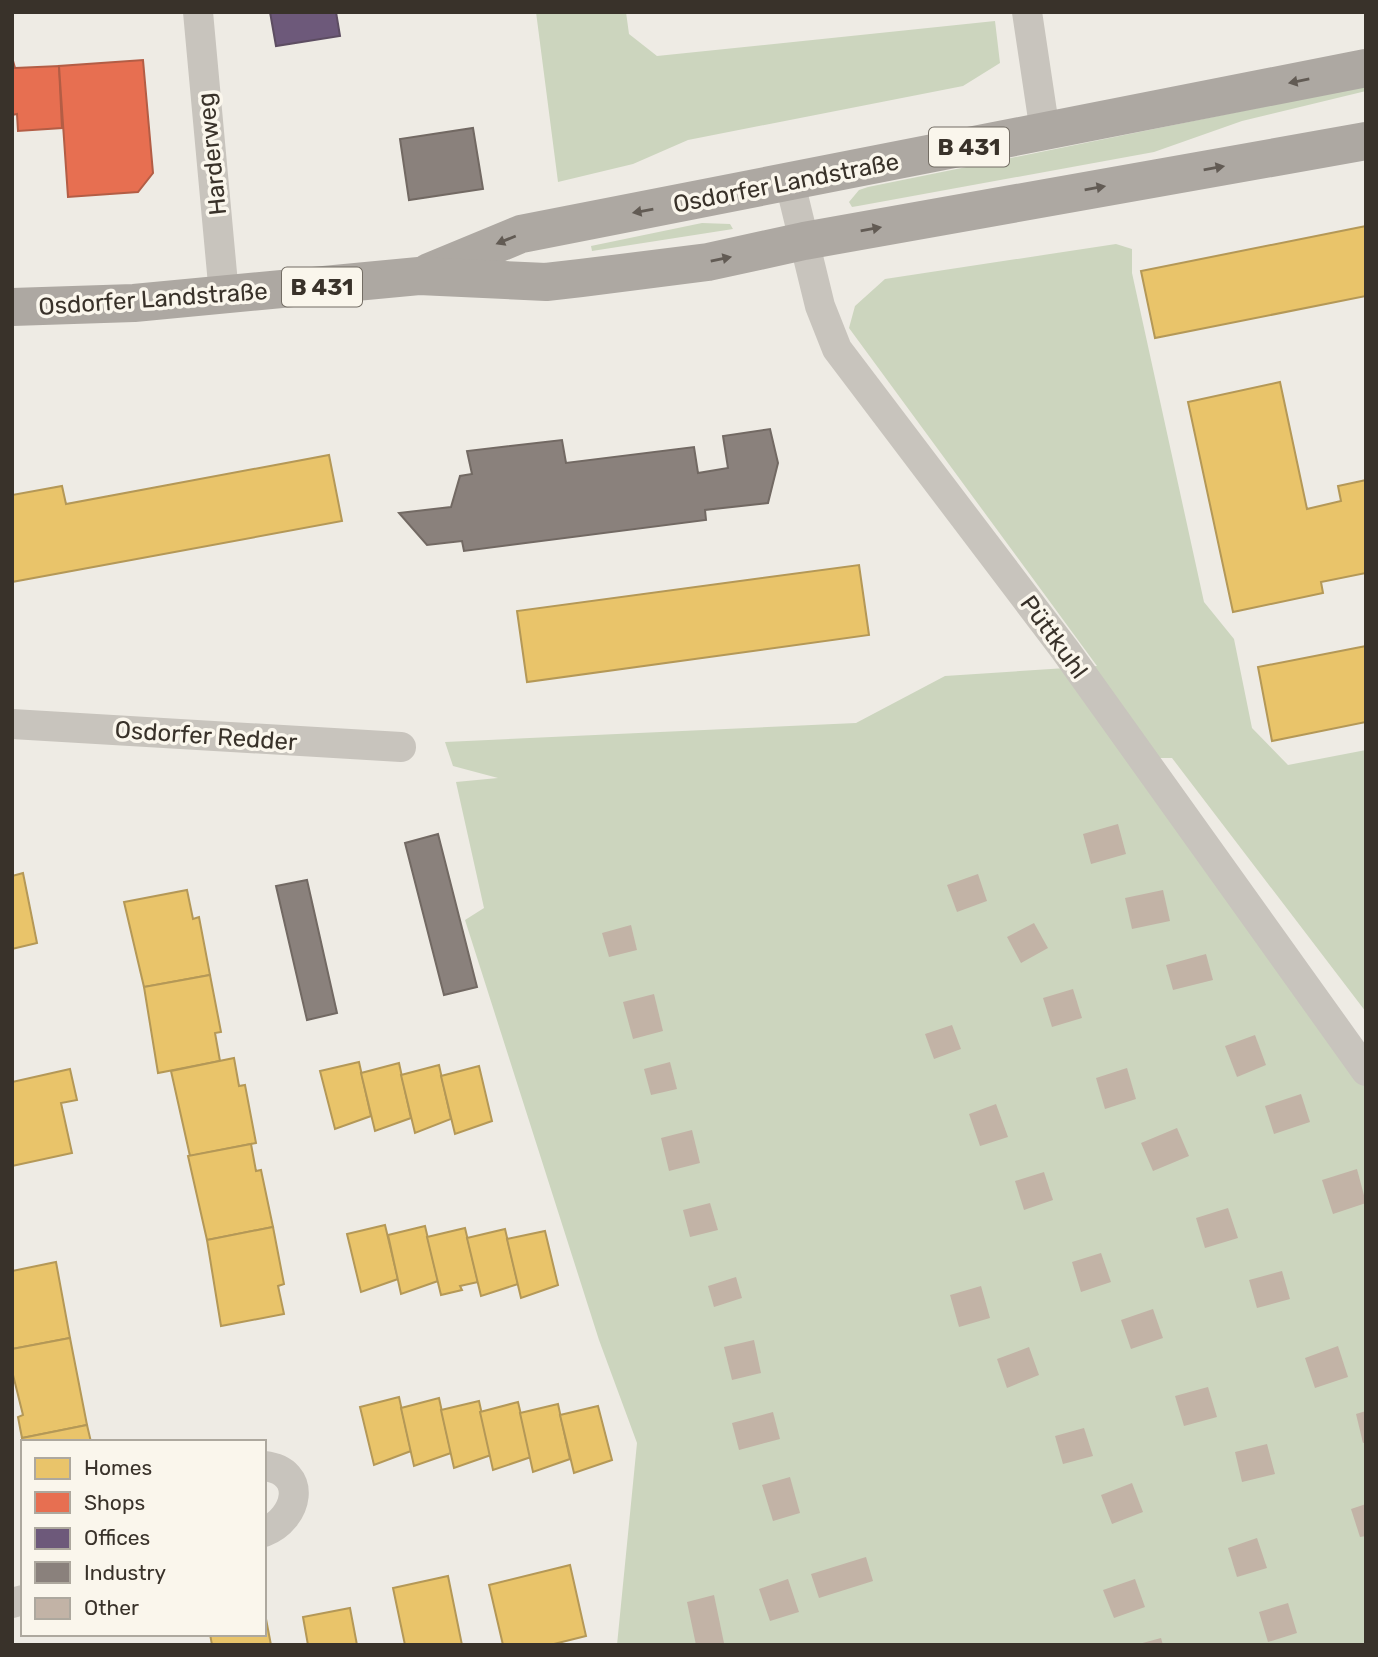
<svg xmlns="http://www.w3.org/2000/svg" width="1378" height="1657" font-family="Rubik,sans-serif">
<rect width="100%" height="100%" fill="#eeebe4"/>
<!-- green -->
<g fill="#ccd5be">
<polygon points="536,12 626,12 629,34 657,56 995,21 1000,63 963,86 688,140 633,164 558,182"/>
<polygon points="1366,86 1366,91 1242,121 1154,152 858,206 852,207 849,202 859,190 868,187"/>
<polygon points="702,223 730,224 733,229 592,251 591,246"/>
<polygon points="1116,244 1132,249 1132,273 1204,602 1234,639 1252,728 1288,765 1366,750 1366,1012 1172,758 1141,758 1366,1071 1366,1645 617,1645 637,1443 599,1340 465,920 484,908 456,782 498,778 453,766 445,742 856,723 945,676 1097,666 849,328 855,306 885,279"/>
</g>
<!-- homes -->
<g fill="#e9c46a" stroke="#b49857" stroke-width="2">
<polygon points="1366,226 1366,296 1155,338 1141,271"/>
<polygon points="1280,382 1307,509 1341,501 1338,486 1366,480 1366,573 1321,582 1323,593 1233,612 1188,402"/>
<polygon points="329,455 342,521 12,582 12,495 62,486 66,504"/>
<polygon points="859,565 869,635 527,682 517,611"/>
<polygon points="1366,646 1366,722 1272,741 1258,667"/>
<polygon points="23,873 37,943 12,949 12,876"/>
<polygon points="187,890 193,919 199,917 210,975 144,987 124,902"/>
<polygon points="210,975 221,1032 215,1033 220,1061 158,1073 144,987"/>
<polygon points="234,1058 239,1086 245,1085 256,1143 190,1156 171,1071"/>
<polygon points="359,1062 371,1116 335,1129 320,1071"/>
<polygon points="399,1063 411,1118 375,1131 361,1073"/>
<polygon points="439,1065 451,1119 415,1133 401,1075"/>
<polygon points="479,1066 492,1121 455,1134 441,1076"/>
<polygon points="70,1069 77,1100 61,1103 72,1153 12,1166 12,1082"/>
<polygon points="251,1144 256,1171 261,1170 273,1227 207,1240 188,1156"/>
<polygon points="385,1225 398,1279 361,1292 347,1234"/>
<polygon points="425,1226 438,1281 401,1294 388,1235"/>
<polygon points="273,1227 284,1284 278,1286 284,1314 221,1326 207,1240"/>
<polygon points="465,1228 478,1282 460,1286 462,1290 441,1295 427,1237"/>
<polygon points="505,1229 518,1284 481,1296 467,1238"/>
<polygon points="545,1231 558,1285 521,1298 507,1239"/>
<polygon points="56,1262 70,1338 12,1349 12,1271"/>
<polygon points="70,1338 87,1425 22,1438 18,1417 23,1415 12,1371 12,1349"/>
<polygon points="399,1397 411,1451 374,1465 360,1407"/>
<polygon points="439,1398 451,1453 414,1466 401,1408"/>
<polygon points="479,1401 491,1455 454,1468 441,1410"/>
<polygon points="518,1402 531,1457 493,1470 480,1412"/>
<polygon points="558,1404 570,1459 533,1472 520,1413"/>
<polygon points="598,1406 612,1460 574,1473 560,1415"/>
<polygon points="87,1425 91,1442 23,1442 22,1438"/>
<polygon points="570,1565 586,1636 550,1645 503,1645 489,1585"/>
<polygon points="448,1576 462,1645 405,1645 393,1588"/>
<polygon points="350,1608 357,1645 308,1645 303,1617"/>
<polygon points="266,1619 271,1645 212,1645 210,1634 264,1634"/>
</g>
<!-- shops -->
<g fill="#e76f51" stroke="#b35d45" stroke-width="2">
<polygon points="12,57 15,68 59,66 62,128 18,131 17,114 12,115"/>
<polygon points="143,60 153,173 138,192 68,197 59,66"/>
</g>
<!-- offices -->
<polygon fill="#6d597a" stroke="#5d4d62" stroke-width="2" points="270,12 336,12 340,36 276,46"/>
<!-- industry -->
<g fill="#8a817c" stroke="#726963" stroke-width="2">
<polygon points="473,128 483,189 409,200 400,139"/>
<polygon points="770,429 778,463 768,503 705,510 706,520 464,551 462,541 427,545 399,513 451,507 460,476 472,474 467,451 562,440 566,463 694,447 698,473 728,468 723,436"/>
<polygon points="438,834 477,987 444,995 405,843"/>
<polygon points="307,880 337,1013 307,1020 276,886"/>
</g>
<!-- building -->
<g fill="#c2b3a6">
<polygon points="1118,824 1126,854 1091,864 1083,834"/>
<polygon points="978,874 987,901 957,912 947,885"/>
<polygon points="1163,890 1170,921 1132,929 1125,898"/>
<polygon points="1034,923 1048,948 1021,963 1007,937"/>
<polygon points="631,925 637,950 609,957 602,933"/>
<polygon points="1206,954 1213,980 1173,990 1166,965"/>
<polygon points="1073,989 1082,1018 1052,1027 1043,998"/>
<polygon points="654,994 663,1031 633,1039 623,1002"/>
<polygon points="952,1025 961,1049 934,1059 925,1034"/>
<polygon points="1255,1035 1266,1065 1237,1077 1225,1046"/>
<polygon points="670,1062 677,1089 651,1095 644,1069"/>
<polygon points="1127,1068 1136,1099 1105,1109 1096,1078"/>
<polygon points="1301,1094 1310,1122 1274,1134 1265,1106"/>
<polygon points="996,1104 1008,1137 980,1146 969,1114"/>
<polygon points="1177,1128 1189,1156 1153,1171 1141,1143"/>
<polygon points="692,1130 700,1163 669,1171 661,1138"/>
<polygon points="1357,1169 1366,1203 1333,1214 1322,1180"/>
<polygon points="1044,1172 1053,1200 1024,1210 1015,1181"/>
<polygon points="710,1203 718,1230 690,1237 683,1210"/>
<polygon points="1228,1208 1238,1238 1205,1248 1196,1218"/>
<polygon points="1101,1253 1111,1282 1081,1292 1072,1262"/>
<polygon points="1282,1271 1290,1299 1257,1308 1249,1280"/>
<polygon points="736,1277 742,1298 714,1307 708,1286"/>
<polygon points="981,1286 990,1318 959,1327 950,1295"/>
<polygon points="1153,1309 1163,1338 1131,1349 1121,1320"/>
<polygon points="754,1340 761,1373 732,1380 724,1347"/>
<polygon points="1338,1346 1348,1377 1315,1388 1305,1358"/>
<polygon points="1029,1347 1039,1375 1007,1388 997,1359"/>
<polygon points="1208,1387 1217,1417 1184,1426 1175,1396"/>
<polygon points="1366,1411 1366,1442 1363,1443 1356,1414"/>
<polygon points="773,1412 780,1439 739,1450 732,1423"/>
<polygon points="1084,1428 1093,1456 1063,1464 1055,1436"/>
<polygon points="1267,1444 1275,1474 1242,1482 1235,1452"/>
<polygon points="790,1477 800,1513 773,1521 762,1485"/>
<polygon points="1132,1483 1143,1512 1112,1524 1101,1495"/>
<polygon points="1366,1504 1366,1536 1360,1537 1351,1509"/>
<polygon points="1257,1538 1267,1568 1237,1577 1228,1548"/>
<polygon points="866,1557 873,1581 819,1598 811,1574"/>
<polygon points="788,1579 799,1612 770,1621 759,1589"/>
<polygon points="1135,1579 1145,1607 1114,1618 1103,1590"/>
<polygon points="714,1595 724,1643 696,1645 687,1602"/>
<polygon points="1288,1603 1297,1633 1268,1642 1259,1612"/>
<polygon points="1161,1638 1163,1645 1139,1645 1139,1644"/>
</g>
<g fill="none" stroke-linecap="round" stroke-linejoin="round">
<!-- street -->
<g stroke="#c8c4bd" stroke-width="30">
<polyline points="198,12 224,295"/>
<polyline points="1027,12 1045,132"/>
<polyline points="790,183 820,306 837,349 1065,650 1366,1071"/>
<polyline points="12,724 401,747"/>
<path d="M 264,1466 C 309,1471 298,1519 264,1532"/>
<polyline points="12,1603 23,1600"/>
</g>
<!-- primary -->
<g stroke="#ada8a2" stroke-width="38">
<polyline points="429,272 521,234 1366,68"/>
<polyline points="12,307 134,303 419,276 546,282 581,278 708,262 804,241 1366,141"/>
</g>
</g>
<!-- one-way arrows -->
<defs><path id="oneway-solid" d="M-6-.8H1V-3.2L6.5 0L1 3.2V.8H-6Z" transform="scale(1.75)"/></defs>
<g fill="#625b54">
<use href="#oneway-solid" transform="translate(1299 81) rotate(169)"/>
<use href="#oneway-solid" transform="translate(1214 168) rotate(-10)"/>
<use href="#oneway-solid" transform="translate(1095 188) rotate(-10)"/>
<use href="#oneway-solid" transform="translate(643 211) rotate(170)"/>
<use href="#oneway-solid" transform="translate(871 229) rotate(-10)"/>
<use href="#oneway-solid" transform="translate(506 240) rotate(158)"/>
<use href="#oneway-solid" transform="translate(721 259) rotate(-12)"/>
</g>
<g text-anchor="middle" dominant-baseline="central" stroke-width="7" stroke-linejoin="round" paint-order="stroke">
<!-- shield labels -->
<g fill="#faf6ec" stroke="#736d64" stroke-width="2">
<rect x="929" y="127.5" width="80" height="39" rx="5"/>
<rect x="282" y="267.5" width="80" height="39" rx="5"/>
</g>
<g font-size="23" font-weight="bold" fill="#39322a">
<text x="969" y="147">B 431</text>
<text x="322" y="287">B 431</text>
</g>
<!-- street labels -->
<g font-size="24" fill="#39322a" stroke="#faf6ec">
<text transform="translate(212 154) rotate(-96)">Harderweg</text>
<text transform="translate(786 183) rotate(-11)">Osdorfer Landstraße</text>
<text transform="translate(153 299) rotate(-4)">Osdorfer Landstraße</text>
<text transform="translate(1054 637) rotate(54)">Püttkuhl</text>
<text transform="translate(206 736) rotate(4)">Osdorfer Redder</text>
</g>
</g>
<!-- border -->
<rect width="1378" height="1657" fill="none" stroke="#39322a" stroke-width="28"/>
<!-- legend -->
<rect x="21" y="1440" width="245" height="196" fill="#faf6ec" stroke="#ada89e" stroke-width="2"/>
<rect x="35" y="1458" width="35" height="21" fill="#e9c46a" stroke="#ada89e" stroke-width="2"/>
<text x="84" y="1475" font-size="21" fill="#39322a">Homes</text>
<rect x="35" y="1492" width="35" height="21" fill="#e76f51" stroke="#ada89e" stroke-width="2"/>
<text x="84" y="1510" font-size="21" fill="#39322a">Shops</text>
<rect x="35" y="1528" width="35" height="21" fill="#6d597a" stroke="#ada89e" stroke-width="2"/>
<text x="84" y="1545" font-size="21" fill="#39322a">Offices</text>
<rect x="35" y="1562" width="35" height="21" fill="#8a817c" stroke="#ada89e" stroke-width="2"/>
<text x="84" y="1580" font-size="21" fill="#39322a">Industry</text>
<rect x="35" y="1598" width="35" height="21" fill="#c2b3a6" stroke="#ada89e" stroke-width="2"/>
<text x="84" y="1615" font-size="21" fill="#39322a">Other</text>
</svg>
